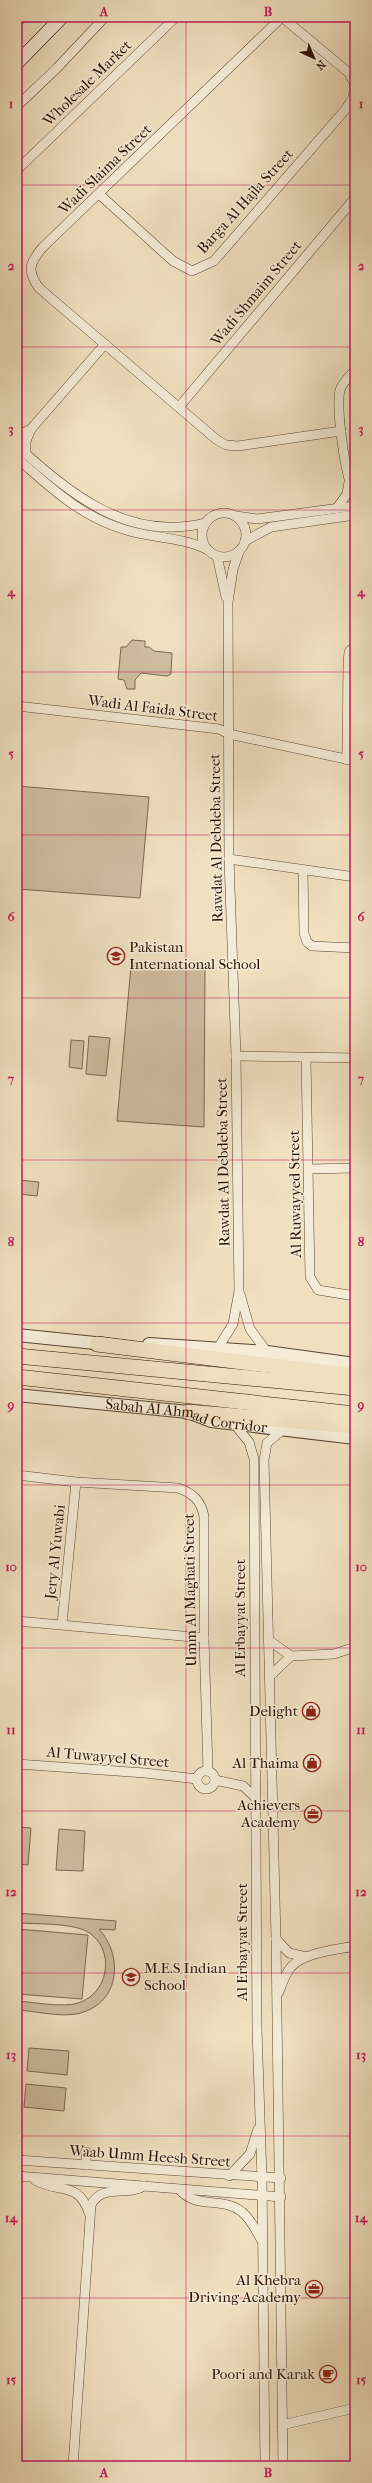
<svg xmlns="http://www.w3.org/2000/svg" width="372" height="2483" font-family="'IM FELL French Canon',serif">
<rect width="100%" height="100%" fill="#f0e0c0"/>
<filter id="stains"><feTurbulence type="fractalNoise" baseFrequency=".005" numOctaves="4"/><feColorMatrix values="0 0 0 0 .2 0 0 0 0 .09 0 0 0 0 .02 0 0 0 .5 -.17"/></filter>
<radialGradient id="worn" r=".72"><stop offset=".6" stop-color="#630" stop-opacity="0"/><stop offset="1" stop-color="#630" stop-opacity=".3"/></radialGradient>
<!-- green -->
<g fill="#cfbda0" stroke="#7d6751">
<polygon points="132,640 145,641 145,647 149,647 154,651 172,653 171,674 167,676 141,673 135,680 135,689 127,689 124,680 118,679 121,647 126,647"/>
<polygon points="17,786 149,797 140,898 17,889"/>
<polygon points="131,966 205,970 204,1127 117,1121"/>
<polygon points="89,1036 110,1038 106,1076 86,1074"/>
<polygon points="71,1040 84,1041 82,1069 69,1067"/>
<polygon points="19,1180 39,1182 37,1196 18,1194"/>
<polygon points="17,1827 31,1828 28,1865 17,1864"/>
<polygon points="59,1829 85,1831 83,1871 56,1870"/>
<path d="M 17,1913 L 116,1921 L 115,1930 L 99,1929 C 125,1958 119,2006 76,2014 C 58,2017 35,2011 17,2010 L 17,2001 C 33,2002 63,2008 78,2003 C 111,1993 116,1945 84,1930 C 67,1923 35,1924 17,1923 Z"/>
<polygon points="17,1929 88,1935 82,1999 17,1994"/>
<polygon points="29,2048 69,2051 67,2075 27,2071"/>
<polygon points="26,2084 66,2088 64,2111 24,2107"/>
</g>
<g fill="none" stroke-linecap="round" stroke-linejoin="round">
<defs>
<g id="minor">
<path d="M 282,17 L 42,248 C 29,264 27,271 39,288 L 217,440 L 226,445 L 238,446 L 341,431"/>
<polyline points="282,17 349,73 355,84"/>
<polyline points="17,106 57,68 105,17"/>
<polyline points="17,170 176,17"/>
<polyline points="99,194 173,261 192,271 214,261 345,110 353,98 355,84"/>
<path d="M 355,370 C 350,376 342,383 340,390 C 336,408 345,479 355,494"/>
<polyline points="179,407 355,198"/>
<polyline points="17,436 31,429 105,344"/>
<path d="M 17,446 C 71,494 127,542 205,523"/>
<polyline points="26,454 26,441 31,429"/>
<path d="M 17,458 C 51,488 81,517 126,530 C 152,538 181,537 206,549"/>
<polyline points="337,508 347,494 349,482"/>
<circle cx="224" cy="535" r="22"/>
<polyline points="236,516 257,519 355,506"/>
<polyline points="245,541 271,527 355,515"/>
<polyline points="217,556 226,597"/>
<polyline points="17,706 219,729 229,734 355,761"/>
<polyline points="347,760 348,663 349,652 355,646"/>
<polyline points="229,859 355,877"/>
<polyline points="303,870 304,933 307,942 312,946 355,948"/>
<polyline points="236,1056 355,1058"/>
<polyline points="306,1058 310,1277 318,1290 355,1296"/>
<polyline points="309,1169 355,1168"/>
<polyline points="240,1294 250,1329 267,1352"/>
<polyline points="218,1348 233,1324 239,1291 236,1056 229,859 228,602 233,569 239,552"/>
<polyline points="235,1425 249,1442 254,1459 257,2029 262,2178 265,2466"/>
<polyline points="281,1431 267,1443 264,1460 276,1939 283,2466"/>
<path d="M 17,1475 L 76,1482 L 178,1488 C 193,1493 201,1501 204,1516 L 204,1638 L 208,1771"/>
<polyline points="17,1621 204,1638"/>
<polyline points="62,1624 76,1482"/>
<polyline points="270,1641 291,1656 334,1654 355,1647"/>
<polyline points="270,1676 291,1656"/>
<polyline points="17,1764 145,1773 197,1779"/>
<circle cx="206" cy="1780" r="9"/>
<polyline points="215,1780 243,1786 256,1798"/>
<polyline points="276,1939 289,1953 307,1957"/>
<path d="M 279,1992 C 282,1984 285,1974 291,1967 C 305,1952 336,1950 355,1946"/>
<polyline points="17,2160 281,2178"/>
<polyline points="86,2165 86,2152"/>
<polyline points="17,2176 281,2197"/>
<polyline points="229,2176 250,2154 258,2129"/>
<path d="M 35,2180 C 59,2194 78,2180 89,2213"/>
<path d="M 179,2189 C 196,2210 223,2196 242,2212 C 251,2219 256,2231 262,2241"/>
<polyline points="282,2425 355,2408"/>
<path d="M 73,2466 L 91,2205 C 102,2183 127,2197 144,2186"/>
</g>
<g id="tertiary">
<polyline points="17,1335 105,1344"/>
<polyline points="149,1344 267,1352 355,1364"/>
<path id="s1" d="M 17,1395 L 188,1412 L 211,1421 L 355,1438"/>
</g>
<g id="secondary">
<polyline points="17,20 20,17"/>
<polyline points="17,63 62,17"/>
</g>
<g id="trunk">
<polyline points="97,1344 355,1376"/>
<polyline points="17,1356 355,1388"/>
<polyline points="17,1377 355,1414"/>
<polyline points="188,1412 355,1426"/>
</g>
</defs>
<!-- minor casing -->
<use href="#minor" stroke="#5c4532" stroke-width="10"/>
<!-- tertiary casing -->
<use href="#tertiary" stroke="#5c4532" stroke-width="14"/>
<!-- secondary casing -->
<use href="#secondary" stroke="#2b1102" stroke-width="14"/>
<!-- trunk casing -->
<use href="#trunk" stroke="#2b1102" stroke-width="16"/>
<!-- minor -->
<use href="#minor" stroke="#f5ebd6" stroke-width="9"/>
<!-- tertiary -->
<use href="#tertiary" stroke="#f5ebd6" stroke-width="12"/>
<!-- secondary -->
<use href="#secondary" stroke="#f5ebd6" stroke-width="13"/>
<!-- trunk -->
<use href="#trunk" stroke="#f0e0c0" stroke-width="15"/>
</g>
<!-- grid -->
<path fill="none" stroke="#c2185b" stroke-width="1" stroke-opacity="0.55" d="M 186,17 L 186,2466M 17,185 L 355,185M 17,347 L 355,347M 17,510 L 355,510M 17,672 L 355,672M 17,835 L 355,835M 17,998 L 355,998M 17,1160 L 355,1160M 17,1323 L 355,1323M 17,1485 L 355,1485M 17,1648 L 355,1648M 17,1811 L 355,1811M 17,1973 L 355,1973M 17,2136 L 355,2136M 17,2298 L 355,2298"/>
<!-- icons -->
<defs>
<symbol id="school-ring" viewBox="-11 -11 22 22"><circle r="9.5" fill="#f5ebd6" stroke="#8f2418" stroke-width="1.5"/><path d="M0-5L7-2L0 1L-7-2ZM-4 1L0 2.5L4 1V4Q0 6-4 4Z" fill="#8f2418"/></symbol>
<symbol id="shop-ring" viewBox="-11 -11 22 22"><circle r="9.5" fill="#f5ebd6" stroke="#8f2418" stroke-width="1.5"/><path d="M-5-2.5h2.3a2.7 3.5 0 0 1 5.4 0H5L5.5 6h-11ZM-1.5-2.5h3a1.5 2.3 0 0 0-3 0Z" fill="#8f2418"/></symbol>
<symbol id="office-ring" viewBox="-11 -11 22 22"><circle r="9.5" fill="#f5ebd6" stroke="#8f2418" stroke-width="1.5"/><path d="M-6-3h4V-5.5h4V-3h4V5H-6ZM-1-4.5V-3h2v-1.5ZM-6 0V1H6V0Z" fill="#8f2418"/></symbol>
<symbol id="cafe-ring" viewBox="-11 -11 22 22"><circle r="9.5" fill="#f5ebd6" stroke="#8f2418" stroke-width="1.5"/><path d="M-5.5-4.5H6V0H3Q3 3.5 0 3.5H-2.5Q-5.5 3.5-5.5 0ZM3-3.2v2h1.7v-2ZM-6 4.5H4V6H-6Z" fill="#8f2418"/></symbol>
</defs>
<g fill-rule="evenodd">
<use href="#school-ring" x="106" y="946" width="20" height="20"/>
<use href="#shop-ring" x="301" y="1701" width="20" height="20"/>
<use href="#shop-ring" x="302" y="1753" width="20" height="20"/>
<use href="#office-ring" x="303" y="1804" width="20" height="20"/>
<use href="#school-ring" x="121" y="1967" width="20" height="20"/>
<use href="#office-ring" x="304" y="2279" width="20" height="20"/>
<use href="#cafe-ring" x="318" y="2364" width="20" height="20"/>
</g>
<g text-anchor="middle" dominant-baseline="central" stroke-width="3" stroke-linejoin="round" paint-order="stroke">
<!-- street labels -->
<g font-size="15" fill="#2b1102" stroke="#f5ebd6">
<text transform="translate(87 83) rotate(-44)">Wholesale Market</text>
<text transform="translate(105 169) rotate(-44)">Wadi Slaima Street</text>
<text transform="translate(245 201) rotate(-48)">Barga Al Hajla Street</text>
<text transform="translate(256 293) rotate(-50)">Wadi Shmaim Street</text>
<text transform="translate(153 708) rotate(7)">Wadi Al Faida Street</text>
<text transform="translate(216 838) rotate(-91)">Rawdat Al Debdeba Street</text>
<text transform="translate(223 1162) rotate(-91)">Rawdat Al Debdeba Street</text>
<text transform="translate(295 1194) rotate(-91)">Al Ruwayyed Street</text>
<text stroke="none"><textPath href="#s1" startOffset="171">Sabah Al Ahmad Corridor</textPath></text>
<text transform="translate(55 1552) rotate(-84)">Jery Al Yuwabi</text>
<text transform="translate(190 1590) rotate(-91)">Umm Al Maghati Street</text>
<text transform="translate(240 1618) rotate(-90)">Al Erbayyat Street</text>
<text transform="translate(108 1757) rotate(5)">Al Tuwayyel Street</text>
<text transform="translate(242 1942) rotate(-90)">Al Erbayyat Street</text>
<text transform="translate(150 2156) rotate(4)">Waab Umm Heesh Street</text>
</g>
<!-- poi labels -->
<g font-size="15" fill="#2b1102" stroke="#f5ebd6" text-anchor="end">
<text x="129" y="947" text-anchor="start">Pakistan<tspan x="129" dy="17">International School</tspan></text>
<text x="298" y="1711">Delight</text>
<text x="299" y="1763">Al Thaima</text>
<text x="300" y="1805">Achievers<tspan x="300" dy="17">Academy</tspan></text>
<text x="144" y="1968" text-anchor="start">M.E.S Indian<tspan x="144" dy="17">School</tspan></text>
<text x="301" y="2280">Al Khebra<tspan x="301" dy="17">Driving Academy</tspan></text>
<text x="315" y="2374">Poori and Karak</text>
</g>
</g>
<!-- margin -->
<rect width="372" height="2483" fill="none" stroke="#f0e0c0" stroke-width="44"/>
<!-- north arrow -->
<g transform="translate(314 58) rotate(136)" stroke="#f5ebd6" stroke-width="3" paint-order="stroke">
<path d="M0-3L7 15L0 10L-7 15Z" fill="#2b1102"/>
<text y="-6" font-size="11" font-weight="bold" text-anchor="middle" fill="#2b1102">N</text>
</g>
<rect x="22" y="22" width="328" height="2439" fill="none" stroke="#c2185b" stroke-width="1.5"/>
<g font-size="13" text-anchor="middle" font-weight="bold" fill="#c2185b">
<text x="104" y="16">A</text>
<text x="268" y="16">B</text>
<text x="11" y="108">1</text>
<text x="361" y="108">1</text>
<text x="11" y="270">2</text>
<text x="361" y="270">2</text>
<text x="11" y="433">3</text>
<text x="361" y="433">3</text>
<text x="11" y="596">4</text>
<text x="361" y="596">4</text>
<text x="11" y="758">5</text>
<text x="361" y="758">5</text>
<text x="11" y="921">6</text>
<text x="361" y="921">6</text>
<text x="11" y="1083">7</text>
<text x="361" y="1083">7</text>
<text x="11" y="1246">8</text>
<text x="361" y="1246">8</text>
<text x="11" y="1409">9</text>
<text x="361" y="1409">9</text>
<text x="11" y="1571">10</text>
<text x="361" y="1571">10</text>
<text x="11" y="1734">11</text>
<text x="361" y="1734">11</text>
<text x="11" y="1896">12</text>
<text x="361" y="1896">12</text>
<text x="11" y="2059">13</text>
<text x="361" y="2059">13</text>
<text x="11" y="2222">14</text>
<text x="361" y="2222">14</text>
<text x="11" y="2384">15</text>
<text x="361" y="2384">15</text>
<text x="104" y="2477">A</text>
<text x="268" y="2477">B</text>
</g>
<rect width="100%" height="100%" filter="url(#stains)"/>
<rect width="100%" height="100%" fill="url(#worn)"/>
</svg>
